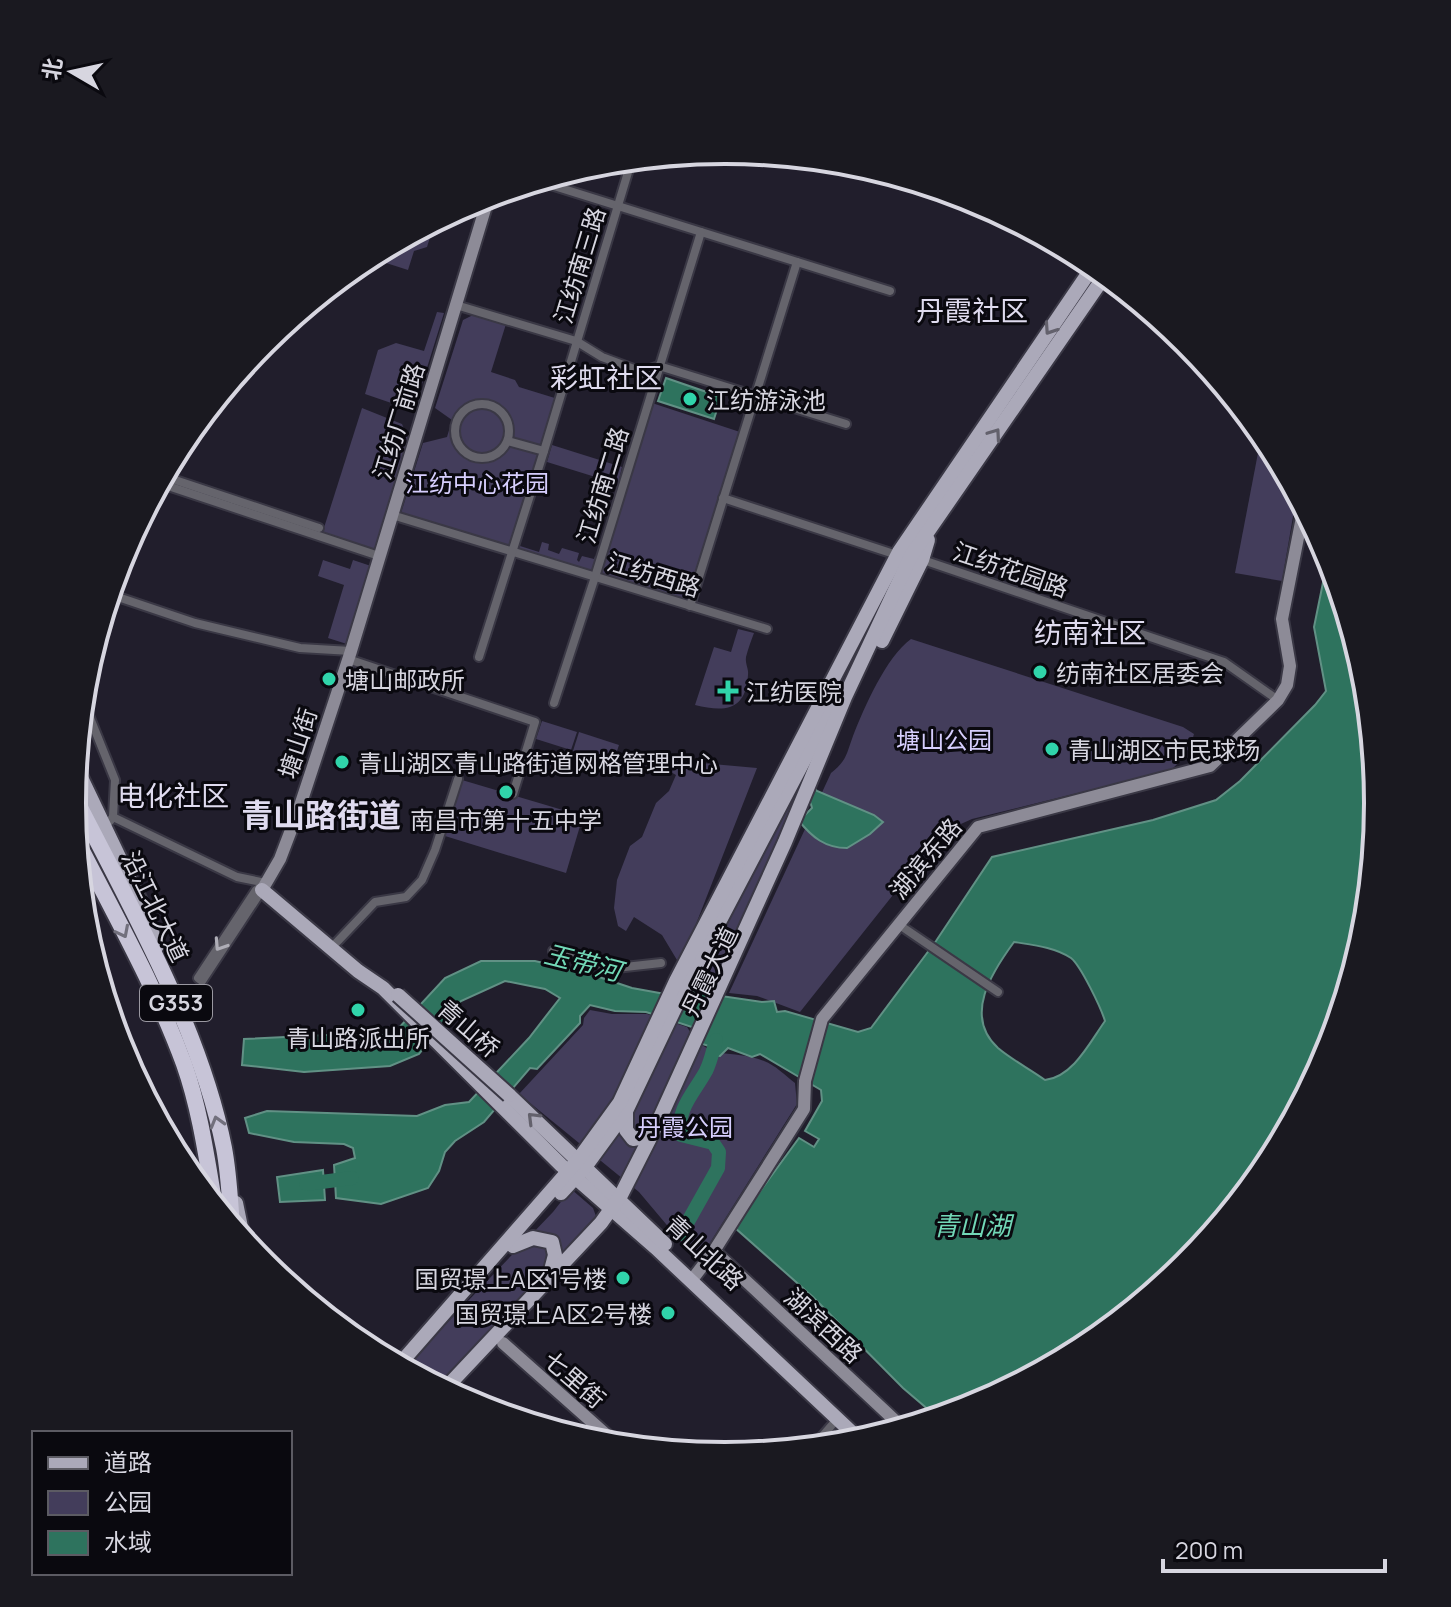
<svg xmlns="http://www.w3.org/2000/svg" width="1451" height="1607" font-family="Manrope,'Noto Sans SC',sans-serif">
<rect width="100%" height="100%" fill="#211e2c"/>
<!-- green -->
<g fill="#433d5b">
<polygon points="435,221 427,247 414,251 408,270 383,262 388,247"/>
<polygon points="437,312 444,313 417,400 400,406 365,394 378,350 396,343 424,351"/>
<polygon points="475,314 506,324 491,372 515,380 519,387 558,399 512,549 400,516 423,443 447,437 452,420 435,408 463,320"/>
<polygon points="649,402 740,432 690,606 595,577"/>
<polygon points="362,408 402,424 410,443 375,551 322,534"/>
<polygon points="1262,432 1297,493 1282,581 1235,573"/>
<polygon points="552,445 622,467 618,484 547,462"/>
<polygon points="542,542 549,544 548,550 559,554 562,548 579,553 577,560 579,562 582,556 594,559 595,556 599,557 594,574 518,551 520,546 539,552"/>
<polygon points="323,560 350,569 353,560 374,567 350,645 328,638 344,585 318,576"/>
<path d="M 738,629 L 754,633 C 751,641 748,649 746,657 C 745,664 749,669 748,675 C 746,712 723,712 695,705 L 714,647 L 731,652 Z"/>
<path d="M 911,639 L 1183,727 L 1194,734 C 1190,749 1183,759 1171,770 L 972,819 L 943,832 L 800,1012 L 757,996 L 729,993 L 831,773 C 847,760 846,755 853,736 C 864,708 886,657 911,639 Z"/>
<polygon points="845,689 712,989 693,986"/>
<polygon points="542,721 577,732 571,750 536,739"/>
<polygon points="579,732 619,745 613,763 573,751"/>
<polygon points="668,760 757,768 680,965 662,935 634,917 626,931 618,926 614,908 617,880 630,846 642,837 656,803 669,791 676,775 660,766"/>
<polygon points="462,780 583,816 566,873 445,836"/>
<path d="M 590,1010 L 612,1014 L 647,1014 L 687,1027 C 708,1063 730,1048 764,1061 C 775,1065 786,1076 795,1083 L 797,1104 L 698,1262 L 639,1192 L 519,1094 L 583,1025 L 584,1018 Z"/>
<polygon points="571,1189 593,1208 597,1219 440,1388 403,1369 553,1212"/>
</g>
<!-- water -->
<g fill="#2e735e" stroke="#619185" stroke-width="2" fill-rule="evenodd">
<polygon points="666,378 721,397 714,419 658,401"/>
<path d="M 1329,553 L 1367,676 L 1379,804 L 1366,931 L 1329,1054 L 1269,1167 L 1187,1266 L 1088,1347 L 975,1407 L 959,1412 L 940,1408 L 937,1417 L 903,1388 L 813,1297 L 734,1227 L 799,1138 L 814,1147 L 819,1139 L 805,1131 L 822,1101 L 821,1090 L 760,1054 L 752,1057 L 728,1048 L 720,1056 L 711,1055 L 709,1046 L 696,1042 L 692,1027 L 646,1012 L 615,1011 L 590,1005 L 580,1016 L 580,1023 L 537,1069 L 530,1068 L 484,1122 L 455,1141 L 445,1152 L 439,1171 L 428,1188 L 381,1204 L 336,1198 L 334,1165 L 355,1158 L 353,1148 L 344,1144 L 294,1142 L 249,1133 L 245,1118 L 267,1111 L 417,1116 L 445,1105 L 469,1102 L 529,1038 L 560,998 L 545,989 L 505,981 L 461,1001 L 419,1054 L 390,1066 L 304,1072 L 242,1065 L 244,1039 L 348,1034 L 376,1037 L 396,1031 L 445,978 L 481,961 L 535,961 L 590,974 L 632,988 L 676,996 L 694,992 L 762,1002 L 774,1001 L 777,1012 L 785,1011 L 858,1032 L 871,1028 L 936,941 L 992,857 L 1153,820 L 1216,800 L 1240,781 L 1315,705 L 1326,691 L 1314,627 ZM 1014,942 C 1033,945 1055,947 1071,958 C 1081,966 1101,1008 1105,1021 C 1090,1042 1073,1077 1045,1080 C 1030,1069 1012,1060 998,1048 C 963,1016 992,972 1014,942 Z"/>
<path d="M 798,765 L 817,791 L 874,815 L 883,822 L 870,834 L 847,848 C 825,848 812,837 799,821 L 812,808 C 810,797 800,793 792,787 Z"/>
<polygon points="323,1170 325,1200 280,1202 277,1177"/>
</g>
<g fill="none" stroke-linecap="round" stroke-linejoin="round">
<!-- river -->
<g stroke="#2e735e" stroke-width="14">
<polyline points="306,1184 352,1178"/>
<path d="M 681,1234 L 718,1168 L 719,1152 L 713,1143 L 681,1135 C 676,1109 694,1093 706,1071 C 711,1061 713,1050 716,1040"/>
</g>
<defs>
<g id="street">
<polyline points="538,181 890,291"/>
<polyline points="456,305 576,341 602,357 642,372 659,366 846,424"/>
<circle cx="482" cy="431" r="27"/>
<polyline points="508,441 544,451"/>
<polyline points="163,476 319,528"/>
<polyline points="159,483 379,556"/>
<polyline points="723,498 900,556"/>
<polyline points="392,515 767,629"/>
<polyline points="920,559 1224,662 1278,700"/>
<polyline points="109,594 195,623 300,648 351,651"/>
<polyline points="690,606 797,262"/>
<polyline points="479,657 544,451 632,159"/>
<polyline points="348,659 535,722 513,794"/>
<polyline points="82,698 115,780 113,817 110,821"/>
<polyline points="554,703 595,577 701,232"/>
<polyline points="113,817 237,877 266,883"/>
<polyline points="262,886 256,890 198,978 202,981 262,890"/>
<polyline points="898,924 998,992"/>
<polyline points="336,943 375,902 406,897 422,880 435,850 458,779"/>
<polyline points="553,951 616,968 661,963"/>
<polyline points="812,1448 838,1418"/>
</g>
<g id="secondary">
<polyline points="262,890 280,859 299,809 351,651 489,196"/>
<polyline points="714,1251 904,1429"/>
<polyline points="691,1281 714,1251 804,1109 805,1081 822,1019 978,827 1210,766 1278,700 1287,685 1290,666 1282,619 1304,507"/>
<polyline points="503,1343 619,1446"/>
</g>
<g id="primary">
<polyline points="882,641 922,560 928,540"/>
<polyline points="76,767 142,905 157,946"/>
<polyline points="262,890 358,971 383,988 561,1165 656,1248 862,1442"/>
<polyline points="509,1095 665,1244"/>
<polyline points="626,1111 626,1130 633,1139 644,1137 653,1127"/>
<polyline points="561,1193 585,1167 626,1111 686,985 834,703"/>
<polyline points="236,1203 244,1242"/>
<polyline points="513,1246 533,1238 552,1242 555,1255 550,1274"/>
<polyline points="398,1366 578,1160 620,1102 676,981 899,552 1094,265"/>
<polyline points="444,1390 601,1223 621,1195 659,1120 785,842 845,697 911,556 1106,274"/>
</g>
<g id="highway">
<path d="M 73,794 C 129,904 200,1027 224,1148 C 229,1174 230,1201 232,1227"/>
<path d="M 75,837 C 113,912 155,985 184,1064 C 200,1109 207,1160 215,1207"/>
</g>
</defs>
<!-- street casing -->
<use href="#street" stroke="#3a3845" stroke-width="12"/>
<!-- secondary casing -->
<use href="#secondary" stroke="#3a3845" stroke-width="16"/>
<!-- primary casing -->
<use href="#primary" stroke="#3a3845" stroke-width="18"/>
<!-- highway casing -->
<use href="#highway" stroke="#3a3845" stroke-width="20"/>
<!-- street -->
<use href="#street" stroke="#65646c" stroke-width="8"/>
<!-- secondary -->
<use href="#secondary" stroke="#8d8b97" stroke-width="12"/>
<!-- primary -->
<use href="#primary" stroke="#aba9b9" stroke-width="14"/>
<!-- highway -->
<use href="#highway" stroke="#c7c4d7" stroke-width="16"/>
<defs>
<polyline id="primary-bridge" points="398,995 509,1095"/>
</defs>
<!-- primary-bridge casing -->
<use href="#primary-bridge" stroke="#3a3845" stroke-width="18" stroke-linecap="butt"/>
<!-- primary-bridge -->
<use href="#primary-bridge" stroke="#aba9b9" stroke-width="14"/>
</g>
<!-- one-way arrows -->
<defs><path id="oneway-chevron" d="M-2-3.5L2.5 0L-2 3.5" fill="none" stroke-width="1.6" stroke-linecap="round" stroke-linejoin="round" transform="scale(2)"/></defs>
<g stroke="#63616c">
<use href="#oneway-chevron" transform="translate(1050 329) rotate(124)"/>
<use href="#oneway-chevron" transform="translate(995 434) rotate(-55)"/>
<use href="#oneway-chevron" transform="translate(533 1118) rotate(-135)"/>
</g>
<g stroke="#72707d">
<use href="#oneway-chevron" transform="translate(123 932) rotate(63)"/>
<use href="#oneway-chevron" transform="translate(217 1122) rotate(-106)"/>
</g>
<use stroke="#afaeb7" href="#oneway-chevron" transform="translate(220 945) rotate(123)"/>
<!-- markers -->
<g fill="#30d4aa" stroke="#0a090f" stroke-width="3">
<circle cx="690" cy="399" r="8"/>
<circle cx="1040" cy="672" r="8"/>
<circle cx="329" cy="679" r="8"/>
<path d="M724 679h8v8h8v8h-8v8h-8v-8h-8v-8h8z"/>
<circle cx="1052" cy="749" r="8"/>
<circle cx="342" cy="762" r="8"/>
<circle cx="506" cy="792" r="8"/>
<circle cx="358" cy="1010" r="8"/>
<circle cx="623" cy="1278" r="8"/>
<circle cx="668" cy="1313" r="8"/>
</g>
<g text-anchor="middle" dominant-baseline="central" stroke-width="6" stroke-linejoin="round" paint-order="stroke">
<!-- shield labels -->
<rect fill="#0a090f" stroke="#9a98a1" stroke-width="2" x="140" y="985" width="72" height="36" rx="6"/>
<g font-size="22" font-weight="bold" fill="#d7d6e0">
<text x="176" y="1003">G353</text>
</g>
<!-- street labels -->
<g font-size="24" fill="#d7d6e0" stroke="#0a090f">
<text transform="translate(579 265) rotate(-73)">江纺南三路</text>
<text transform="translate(398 421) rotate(-73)">江纺厂前路</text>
<text transform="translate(602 485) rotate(-73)">江纺南二路</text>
<text transform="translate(1011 569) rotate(19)">江纺花园路</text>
<text transform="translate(654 574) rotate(17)">江纺西路</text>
<text transform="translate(297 743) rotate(-72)">塘山街</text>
<text transform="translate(925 858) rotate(-50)">湖滨东路</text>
<text transform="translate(156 906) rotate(64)">沿江北大道</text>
<text transform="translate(709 971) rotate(-64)">丹霞大道</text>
<text transform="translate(469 1028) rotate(41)">青山桥</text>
<text transform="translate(705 1252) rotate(43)">青山北路</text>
<text transform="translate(824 1325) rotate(43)">湖滨西路</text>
<text transform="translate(575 1379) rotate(41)">七里街</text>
</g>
<!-- poi labels -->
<g font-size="24" fill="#d7d6e0" stroke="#0a090f" text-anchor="start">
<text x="706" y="399">江纺游泳池</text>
<text x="1056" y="672">纺南社区居委会</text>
<text x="345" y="679">塘山邮政所</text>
<text x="746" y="691">江纺医院</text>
<text x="1068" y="749">青山湖区市民球场</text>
<text x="358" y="762">青山湖区青山路街道网格管理中心</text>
<text x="506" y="819" text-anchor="middle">南昌市第十五中学</text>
<text x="358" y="1037" text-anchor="middle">青山路派出所</text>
<text x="607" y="1278" text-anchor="end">国贸璟上A区1号楼</text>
<text x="652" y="1313" text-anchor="end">国贸璟上A区2号楼</text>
</g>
<!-- park labels -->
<g font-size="24" fill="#d6cefd" stroke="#0a090f">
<text x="477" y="482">江纺中心花园</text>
<text x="944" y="739">塘山公园</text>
<text x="685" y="1126">丹霞公园</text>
</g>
<!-- water labels -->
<g font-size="26" font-style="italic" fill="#72d8b7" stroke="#0a090f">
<text transform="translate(583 962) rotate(14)">玉带河</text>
<text x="972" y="1225">青山湖</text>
</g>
<!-- quarter labels -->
<g font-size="28" fill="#dfdbef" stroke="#0a090f">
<text x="972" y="310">丹霞社区</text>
<text x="606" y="377">彩虹社区</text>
<text x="1090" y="632">纺南社区</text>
<text x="173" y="795">电化社区</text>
</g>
<!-- district labels -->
<g font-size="32" font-weight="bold" fill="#dfdbef" stroke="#0a090f">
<text x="321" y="815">青山路街道</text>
</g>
</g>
<!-- crop -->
<path d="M0 0H1451V1607H0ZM86 803a639 639 0 1 1 1278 0a639 639 0 1 1-1278 0Z" fill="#1a1920" fill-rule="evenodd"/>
<path fill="none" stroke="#d7d6e0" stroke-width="4" d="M86 803a639 639 0 1 1 1278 0a639 639 0 1 1-1278 0Z"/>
<!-- legend -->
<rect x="32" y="1431" width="260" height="144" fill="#0a090f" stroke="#5c5b63" stroke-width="2"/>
<rect x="48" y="1457" width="40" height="12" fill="#aba9b9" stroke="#5c5b63" stroke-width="2"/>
<text x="104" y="1471" font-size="24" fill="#d7d6e0">道路</text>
<rect x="48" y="1491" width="40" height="24" fill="#433d5b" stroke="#5c5b63" stroke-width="2"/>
<text x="104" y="1511" font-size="24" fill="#d7d6e0">公园</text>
<rect x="48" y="1531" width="40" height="24" fill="#2e735e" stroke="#5c5b63" stroke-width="2"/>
<text x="104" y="1551" font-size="24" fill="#d7d6e0">水域</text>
<!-- north arrow -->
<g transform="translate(72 72) rotate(279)" stroke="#0a090f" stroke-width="6" paint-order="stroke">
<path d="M0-6L14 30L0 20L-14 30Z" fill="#d7d6e0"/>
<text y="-12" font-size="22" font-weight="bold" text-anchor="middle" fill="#d7d6e0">北</text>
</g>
<!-- scale -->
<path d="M1163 1559v12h222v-12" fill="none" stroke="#d7d6e0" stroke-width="4"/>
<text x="1175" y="1559" font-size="24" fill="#d7d6e0" stroke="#0a090f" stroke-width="6" paint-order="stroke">200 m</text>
</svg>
